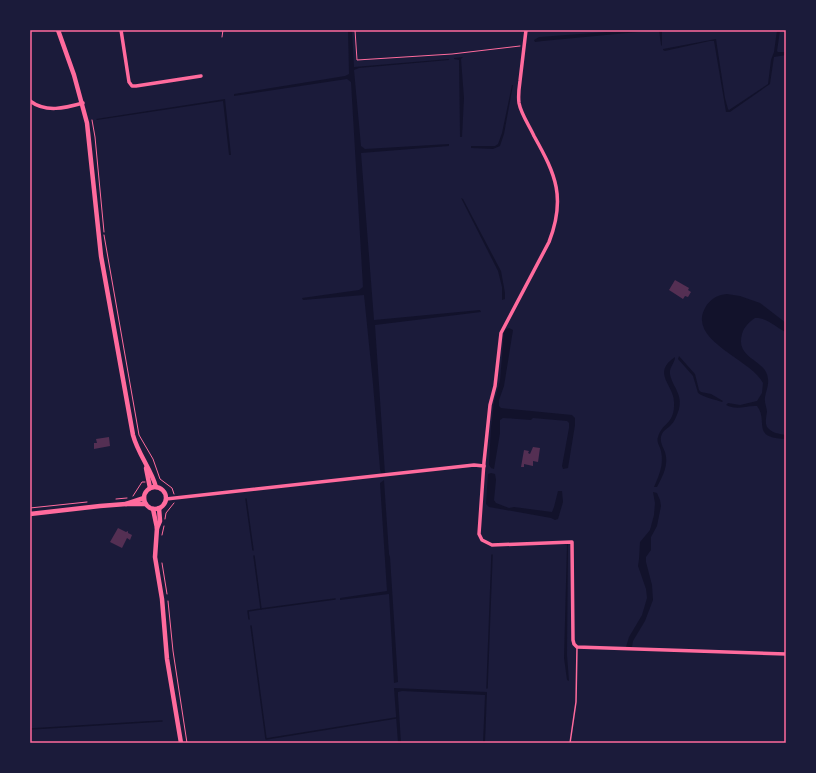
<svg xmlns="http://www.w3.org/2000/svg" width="816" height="773" font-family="'Source Serif 4',serif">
<rect width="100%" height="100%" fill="#1b1b3a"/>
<!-- water -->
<g fill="#12122b">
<polygon points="348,30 352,30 354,67 449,59 449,60 359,68 354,70 361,146 365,149 449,144 449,146 361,153 374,320 480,310 481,312 375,325 385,474 381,474 380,469 373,384 364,295 303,300 302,298 359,290 363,287 351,82 347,79 234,96 234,94 345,76 349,74"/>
<polygon points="659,30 543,41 535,42 534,40 539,37 634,30 662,30 662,46 661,45"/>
<polygon points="777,30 780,30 780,31 777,51 778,52 786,52 786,55 774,57 770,84 730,112 726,112 714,41 710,41 665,51 663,50 663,49 716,39 725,98 728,109 729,110 768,84 771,60 774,52"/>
<polygon points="463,57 461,59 464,98 462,137 460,137 459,60 454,59 454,58"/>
<polygon points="512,85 513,85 504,134 500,146 493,149 471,148 471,146 495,146 498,144 502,133"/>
<polygon points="225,99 231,155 229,155 223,101 97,120 96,119"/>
<polygon points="461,198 463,199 501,271 505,293 505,299 502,300 502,287 498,271"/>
<path d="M 727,294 L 740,296 L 760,303 L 786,323 L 786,332 C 776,328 767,317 755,318 C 749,322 744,327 742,334 C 735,360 767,359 768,379 C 769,385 766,391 765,397 C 764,403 767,407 767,412 C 766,418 765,422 767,427 C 772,433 779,434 786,435 L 786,439 C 750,438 769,421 757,406 C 746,405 737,411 726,405 L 728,403 L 740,405 L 757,401 L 762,393 L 763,383 C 752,360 687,341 705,308 C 710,299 717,295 727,294 Z"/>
<polygon points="509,328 513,330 504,386 499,400 499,406 501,408 572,415 575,418 575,425 568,468 563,469 562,466 569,428 569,423 567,421 533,418 531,420 503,418 500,420 500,433 494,469 491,468 489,465 491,427 494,402 500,381 504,331 506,329"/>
<path d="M 679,356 L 695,374 L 699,390 L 701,392 L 711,394 L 723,401 L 722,402 C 714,399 705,398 698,393 L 693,376 L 678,359 Z"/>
<path d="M 675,357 C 675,363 669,367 670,374 C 672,386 683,394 679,409 C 677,415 675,421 671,425 C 667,429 662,431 661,437 C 660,442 663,447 665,452 C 669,464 663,476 657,487 L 654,487 C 659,475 664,465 661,451 C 660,446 656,442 658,437 C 662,422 675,425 674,402 C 674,385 651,373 675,357 Z"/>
<polygon points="491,473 495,474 496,480 494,500 496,503 509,508 514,507 552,512 554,507 558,491 562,491 563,502 558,519 555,520 551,518 489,507 486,504 488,474"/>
<polygon points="384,480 389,554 390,557 398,682 394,683 389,594 340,600 340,598 387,591 380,483"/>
<polygon points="653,492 657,493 660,500 661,506 657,526 651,537 651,550 646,557 646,562 652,585 653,600 645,621 633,641 632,647 626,647 629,637 642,615 647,598 646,589 638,566 639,559 640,542 650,530 654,515 655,503"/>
<polygon points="567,544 568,544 567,655 569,681 567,680 564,658"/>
<polygon points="394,688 487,692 485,743 483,743 485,695 402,691 398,692 398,696 401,743 398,743"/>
</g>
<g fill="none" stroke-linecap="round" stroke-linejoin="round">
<!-- stream -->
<g stroke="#12122b" stroke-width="1.5">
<polyline points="246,499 253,550"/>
<polyline points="261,609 335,599"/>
<polyline points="249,619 248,611 261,609 254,556"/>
<polyline points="251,626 266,739 396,718"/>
<polyline points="487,688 492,555"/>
<polyline points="30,729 162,721"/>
</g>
</g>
<!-- building -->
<g fill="#542f53">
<polygon points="675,280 689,288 688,290 691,292 688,297 685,296 683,299 669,290"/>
<polygon points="109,437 110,446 94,449 94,443 97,443 96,439"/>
<polygon points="533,447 540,448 538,462 533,461 533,466 524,464 524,467 521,467 524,450 529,451 528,453 530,454"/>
<polygon points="118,528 126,532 128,531 128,533 132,535 130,540 127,538 122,548 110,542"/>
</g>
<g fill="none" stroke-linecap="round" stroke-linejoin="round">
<!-- path -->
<g stroke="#ff6b9d" stroke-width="1">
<polyline points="355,30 357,60 452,54 520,46"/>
<polyline points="222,37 223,30"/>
<polyline points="92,120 95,137 104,232"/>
<polyline points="104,235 139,435 153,459 160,479 172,488 174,494"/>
<polyline points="133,496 142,482 145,482"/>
<polyline points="116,499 127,498"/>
<polyline points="30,508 87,502"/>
<polyline points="165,519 166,513 174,503"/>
<polyline points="162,535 164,526"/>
<polyline points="162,563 167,594"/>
<polyline points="168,601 173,651 187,743"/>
</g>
<!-- service -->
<polyline stroke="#ff6b9d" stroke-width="1.5" points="570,743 576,702 577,647"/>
<!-- minor -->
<g stroke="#ff6b9d" stroke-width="3.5">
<polyline points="121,30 129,82 132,86 136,86 201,76"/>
<path d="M 526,30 C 524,47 522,64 520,81 C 519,88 518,96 519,103 C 521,114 529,125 534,136 C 556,175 566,198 549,242 L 501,333 L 495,386 L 490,405 L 484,462 L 479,534 L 482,540 L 492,545 L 572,542 L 573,640 L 574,644 L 577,647 L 786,654"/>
<path d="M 30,101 C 46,113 65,108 83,103"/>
<polyline points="166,499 474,465 484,466"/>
</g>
<!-- secondary -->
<g stroke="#ff6b9d" stroke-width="4.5">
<path d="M 58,30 L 74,75 L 87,123 L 101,256 L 133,435 C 138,454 151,469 156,487"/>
<polyline points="146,468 150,488"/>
<circle cx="155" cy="498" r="11"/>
<polyline points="126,504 144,498"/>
<polyline points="153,509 157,528 155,557 162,599 167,659 181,743"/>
<polyline points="30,514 100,506 126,504 145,504"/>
<polyline points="157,528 160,521 159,508"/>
</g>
</g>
<!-- border -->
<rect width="816" height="773" fill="none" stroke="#1b1b3a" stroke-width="62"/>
<rect x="31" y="31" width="754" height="711" fill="none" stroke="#ff6b9d" stroke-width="1.5"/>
</svg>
